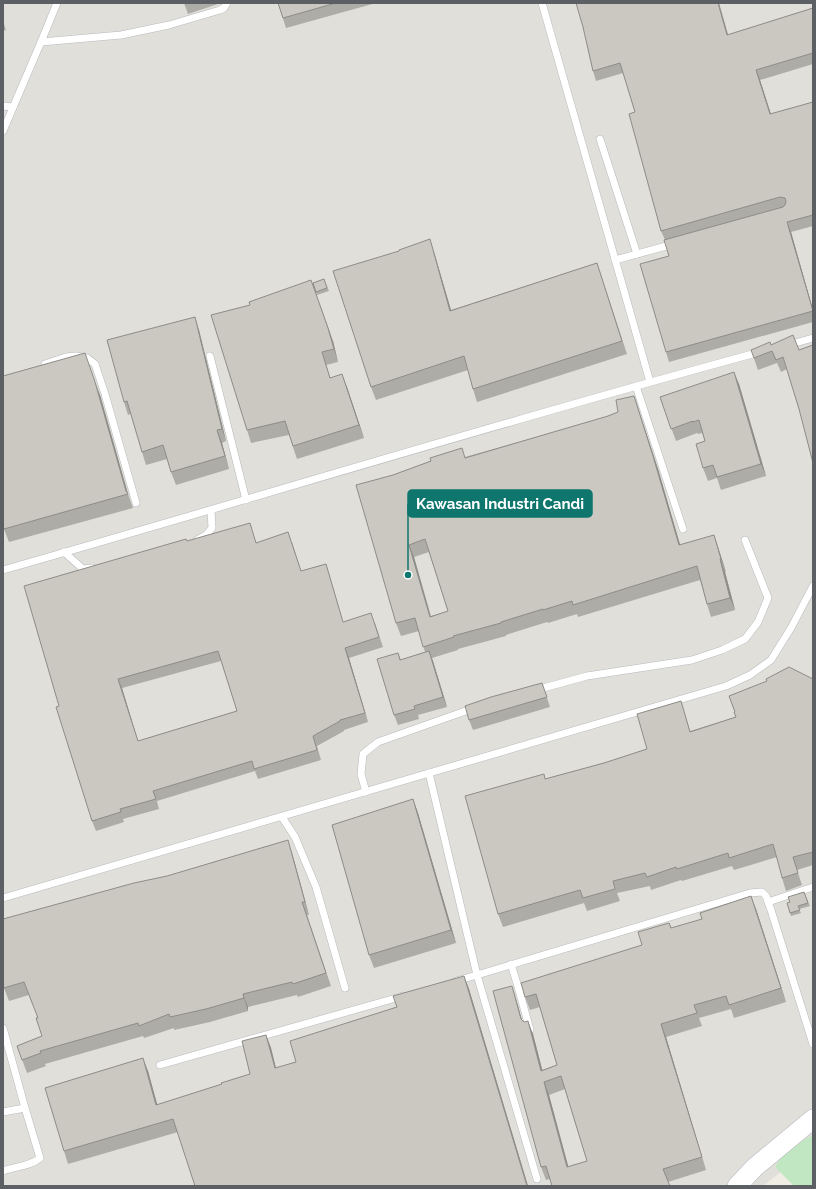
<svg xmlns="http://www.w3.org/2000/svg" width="816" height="1189" font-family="Raleway,sans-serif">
<rect width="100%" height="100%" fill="#efede4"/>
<!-- industrial -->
<polygon fill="#e0dfd9" points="3,3 813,3 813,1147 763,1186 3,1186"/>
<!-- green -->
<polygon fill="#c0e7c1" points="813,1135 813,1186 794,1186 776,1168 776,1165 789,1148"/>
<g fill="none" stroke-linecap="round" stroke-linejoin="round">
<defs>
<g id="lane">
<polyline points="542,3 650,382"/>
<polyline points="41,42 121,35 169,25 220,10 224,8 227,3"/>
<polyline points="3,106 13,107"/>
<polyline points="3,131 41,42 57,3"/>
<polyline points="600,139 637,254"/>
<polyline points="615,260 674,244"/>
<polyline points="788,345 813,338"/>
<polyline points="210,356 246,500"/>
<polyline points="45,364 66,357 76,356 87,358 95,364 105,394 136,503"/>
<polyline points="636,386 683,529"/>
<polyline points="197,540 206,535 212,528 211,510"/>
<polyline points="64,552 83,569 92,568"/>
<path d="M 3,570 C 256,498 507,420 760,352"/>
<polyline points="536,690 587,676 692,660 722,650 745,639 758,622 768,598 745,540"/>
<polyline points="429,773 477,975 456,981"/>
<polyline points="366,792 361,774 363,754 378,742 474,708"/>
<polyline points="282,817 295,837 316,887 345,988"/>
<polyline points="3,898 726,686 750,675 771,660 791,628 813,586"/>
<polyline points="768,902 813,887"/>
<polyline points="511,964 519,990 531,986"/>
<polyline points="519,990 530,1030"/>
<polyline points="3,1028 25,1108 3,1112"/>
<polyline points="160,1065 403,996"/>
<path d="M 3,1171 C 16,1166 29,1167 40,1158 L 25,1108"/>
<polyline points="537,1179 477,975 750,893 762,892 766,896 771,910 813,1044"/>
</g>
<polyline id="secondary" points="737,1186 755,1167 813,1119"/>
</defs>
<!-- lane casing -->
<use href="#lane" stroke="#b7babf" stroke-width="8"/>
<!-- secondary casing -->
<use href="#secondary" stroke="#b8bbc1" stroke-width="20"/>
<!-- lane -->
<use href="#lane" stroke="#fff" stroke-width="7"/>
<!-- secondary -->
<use href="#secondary" stroke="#fff" stroke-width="19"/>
</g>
<!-- wall -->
<g fill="#aeaca6" fill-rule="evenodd">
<polygon points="184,3 221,3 188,14"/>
<polygon points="278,3 376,3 286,28"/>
<polygon points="813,8 813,64 760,80 771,114 813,102 813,226 791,232 813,310 813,322 669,362 666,352 669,256 665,240 661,231 635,112 623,73 596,81 593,71 583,27 728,35"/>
<polygon points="3,21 6,30 3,31"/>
<polygon points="434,252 451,310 597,263 627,354 477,402 473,389 468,370 376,400 371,387"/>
<polygon points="324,279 329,291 317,295 313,283"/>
<polygon points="199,330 226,441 222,443 229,469 176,485 171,472 167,459 146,465 142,452 131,414 128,415 124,402"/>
<polygon points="333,341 338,362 326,365 330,377 347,387 364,438 297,459 289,435 251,443 247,430"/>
<polygon points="771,345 799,350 799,409 787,369 781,372 777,363 758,370 751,350"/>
<polygon points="739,384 766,476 721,490 717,478 708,481 703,468 705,441 702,433 698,434 697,433 676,441 660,397"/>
<polygon points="100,395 128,494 133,508 9,542 4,529"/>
<path d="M 638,409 L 658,469 L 680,545 L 714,535 L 726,572 L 725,572 L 735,610 L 711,617 L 707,604 L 700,580 L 578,617 L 577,614 L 548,623 L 547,622 L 506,635 L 506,636 L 458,649 L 458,650 L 432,658 L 447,707 L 418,715 L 419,719 L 398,725 L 394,715 L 398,653 L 401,660 L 425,652 L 419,631 L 401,636 L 396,623 L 393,475 L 431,461 L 465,457 ZM 429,552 L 448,611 L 431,616 L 414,557 Z"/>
<path d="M 253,533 L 256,543 L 292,542 L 301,571 L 326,564 L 329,574 L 343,622 L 375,623 L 383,647 L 349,658 L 368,722 L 344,730 L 344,731 L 317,746 L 321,760 L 258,779 L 255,771 L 157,801 L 159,809 L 123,819 L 124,822 L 96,831 L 92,821 L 59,706 L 187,541 ZM 221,661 L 237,711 L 138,741 L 122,688 Z"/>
<polygon points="813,679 813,865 797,870 802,885 786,891 782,878 782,877 777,857 734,870 732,866 682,881 681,880 651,890 650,886 617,893 620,901 587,911 584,903 503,927 498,914 545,779 604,763 647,749 685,714 690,731 736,717 735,712 729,696"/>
<polygon points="542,683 550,707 473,730 469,720"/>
<polygon points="413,799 418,813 456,943 374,968 369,955"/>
<polygon points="292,853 309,915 307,915 331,986 298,997 297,995 248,1007 248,1011 210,1022 174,1030 174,1028 144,1038 143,1036 45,1064 46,1066 27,1073 17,1046 42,1036 38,1018 29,995 9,1001 4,988"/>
<polygon points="804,892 810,906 799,909 801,913 791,916 787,903 790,902"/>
<path d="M 756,909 L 786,1002 L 734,1018 L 731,1009 L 699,1018 L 702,1026 L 666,1037 L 706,1170 L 668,1182 L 550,1179 L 546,1180 L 541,1167 L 516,999 L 522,1020 L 533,1034 L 542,1070 L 557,1065 L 540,1007 L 530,1010 L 525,997 L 642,945 L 669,923 L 672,928 ZM 565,1089 L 587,1161 L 568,1167 L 549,1095 Z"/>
<polygon points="464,976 469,989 528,1186 195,1186 178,1132 68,1164 64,1151 148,1071 157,1105 222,1084 250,1074 266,1035 271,1048 276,1068 296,1062 397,1007"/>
</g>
<!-- shaded-wall -->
<g fill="#8d8c87">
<polygon points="718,3 719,3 731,45 727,35"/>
<polygon points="756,70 760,80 774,124 770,114"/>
<polygon points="787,222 791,232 813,310 813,313"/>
<polygon points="430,239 434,252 455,324 450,311"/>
<polygon points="311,280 333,341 338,362 334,349"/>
<polygon points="195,317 199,330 226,441 222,429"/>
<polygon points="734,372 739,384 766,476 761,464"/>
<polygon points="342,374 347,387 364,438 359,425"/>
<polygon points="95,382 100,395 128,494 126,491"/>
<polygon points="634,396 658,469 684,558 679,545"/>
<polygon points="217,430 222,443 229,469"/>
<polygon points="714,535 718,547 726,572 721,559"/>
<polygon points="409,545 414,557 434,629 430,617"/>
<polygon points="720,559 725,572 735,610 730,598"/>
<polygon points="345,648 349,658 368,722 365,713"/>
<polygon points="429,651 433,661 447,707 443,697"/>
<polygon points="118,679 122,688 141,751 138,741"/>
<polygon points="413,799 418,813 456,943 451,930"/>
<polygon points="288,840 292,853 309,915 305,902"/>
<polygon points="751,896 756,909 786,1002 781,988"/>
<polygon points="464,976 469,989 528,1186 527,1186"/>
<polygon points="512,986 516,999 525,1032 521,1019"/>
<polygon points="243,994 248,1007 248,1011 244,998"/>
<polygon points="528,1021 533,1034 546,1084 541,1071"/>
<polygon points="661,1024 666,1037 706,1170 702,1157"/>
<polygon points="266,1035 271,1048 279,1081 275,1068"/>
<polygon points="143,1058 148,1071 161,1118 156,1105"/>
<polygon points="544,1082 549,1095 572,1180 567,1167"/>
</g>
<!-- building -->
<g fill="#cac8c1" stroke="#8d8c87" fill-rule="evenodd">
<polygon points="278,3 336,3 283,18"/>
<polygon points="576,3 718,3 727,35 813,8 813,53 756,70 770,114 813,102 813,215 787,222 813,311 666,352 640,264 669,256 664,240 783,207 785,205 786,201 785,198 780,197 661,231 629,114 635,112 620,63 593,71 583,27"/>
<polygon points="430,239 450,311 597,263 622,341 473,389 464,356 371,387 333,271 399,251 399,250"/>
<polygon points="324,279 327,288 316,292 313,283"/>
<polygon points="311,280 328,328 334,349 322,352 330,378 342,374 359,425 293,446 285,421 247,430 211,315 250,305 249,302"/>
<polygon points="195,317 222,429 217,430 225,456 171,472 163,445 142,452 127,401 124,402 107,340"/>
<polygon points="793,335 799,350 813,345 813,463 799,409 783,357 776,360 772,351 754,358 751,350 770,342 771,345"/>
<polygon points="85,353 95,382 126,491 128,494 4,529 3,525 3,376"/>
<polygon points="734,372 761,464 717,477 713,465 703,468 696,444 705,441 699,420 693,422 693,421 671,429 660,397"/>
<path d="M 634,396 L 653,456 L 679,545 L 714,535 L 721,559 L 720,559 L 730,598 L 707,604 L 697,566 L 573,605 L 572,601 L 543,610 L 543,609 L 501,622 L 501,623 L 453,636 L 454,637 L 423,647 L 415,618 L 396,623 L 356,485 L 393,475 L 431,461 L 430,458 L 462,448 L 465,458 L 608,416 L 618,412 L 616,400 ZM 425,539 L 448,611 L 430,617 L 409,545 Z"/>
<path d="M 250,523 L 256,543 L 288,532 L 301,571 L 326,564 L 343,622 L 371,613 L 379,637 L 345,648 L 365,713 L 340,720 L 340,721 L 313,736 L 317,750 L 254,769 L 252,761 L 153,791 L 156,799 L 120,809 L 121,812 L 92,821 L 56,707 L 59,706 L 24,586 L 186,539 L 187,541 ZM 218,651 L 237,711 L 138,741 L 118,679 Z"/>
<polygon points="429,651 443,697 414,706 415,709 394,715 377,659 398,653 400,660"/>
<polygon points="789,667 813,679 813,852 793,857 798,873 782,878 782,877 773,844 729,858 728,853 677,869 676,867 647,877 645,873 613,881 615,889 583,898 580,890 498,914 465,796 544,774 545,779 604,763 647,749 637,714 681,701 690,732 736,717 734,712 735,712 729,696 767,681 766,679"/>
<polygon points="542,683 547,697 469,720 465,706 491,697"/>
<polygon points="413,799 451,930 369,955 332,825"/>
<polygon points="288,840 305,902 302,902 326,973 293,984 292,982 243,994 244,998 206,1009 170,1017 169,1014 139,1026 138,1023 40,1051 41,1053 22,1060 17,1046 42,1036 36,1018 38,1018 24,982 4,988 3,984 3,919 134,883 167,876"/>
<polygon points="804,892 808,903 798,906 800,910 790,913 787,903 790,902 788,897"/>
<path d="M 751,896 L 781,988 L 729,1005 L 726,996 L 694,1005 L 697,1013 L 661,1024 L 702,1157 L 663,1169 L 670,1186 L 552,1186 L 546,1166 L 541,1167 L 493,991 L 512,986 L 521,1019 L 524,1022 L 528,1021 L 541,1071 L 557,1065 L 536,994 L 525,997 L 521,983 L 642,945 L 638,932 L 669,923 L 671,928 L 702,919 L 700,913 ZM 561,1076 L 587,1161 L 567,1167 L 544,1082 Z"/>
<polygon points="464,976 527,1186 195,1186 173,1119 64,1151 45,1088 143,1058 156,1105 222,1084 221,1083 250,1074 242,1041 266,1035 275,1068 296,1062 290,1041 397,1007 393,996"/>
</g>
<!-- callouts -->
<path fill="none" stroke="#0f766e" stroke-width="1.5" d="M408 575L408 504"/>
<circle fill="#0f766e" stroke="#fff" stroke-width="1.5" cx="408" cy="575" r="4"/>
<rect fill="#0f766e" stroke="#0f766e" stroke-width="1.5" x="408" y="490" width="184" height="27" rx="4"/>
<g font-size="15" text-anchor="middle" font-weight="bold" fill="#fff">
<text x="500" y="509">Kawasan Industri Candi</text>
</g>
<!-- border -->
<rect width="816" height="1189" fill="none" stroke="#5c6065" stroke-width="8"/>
</svg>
